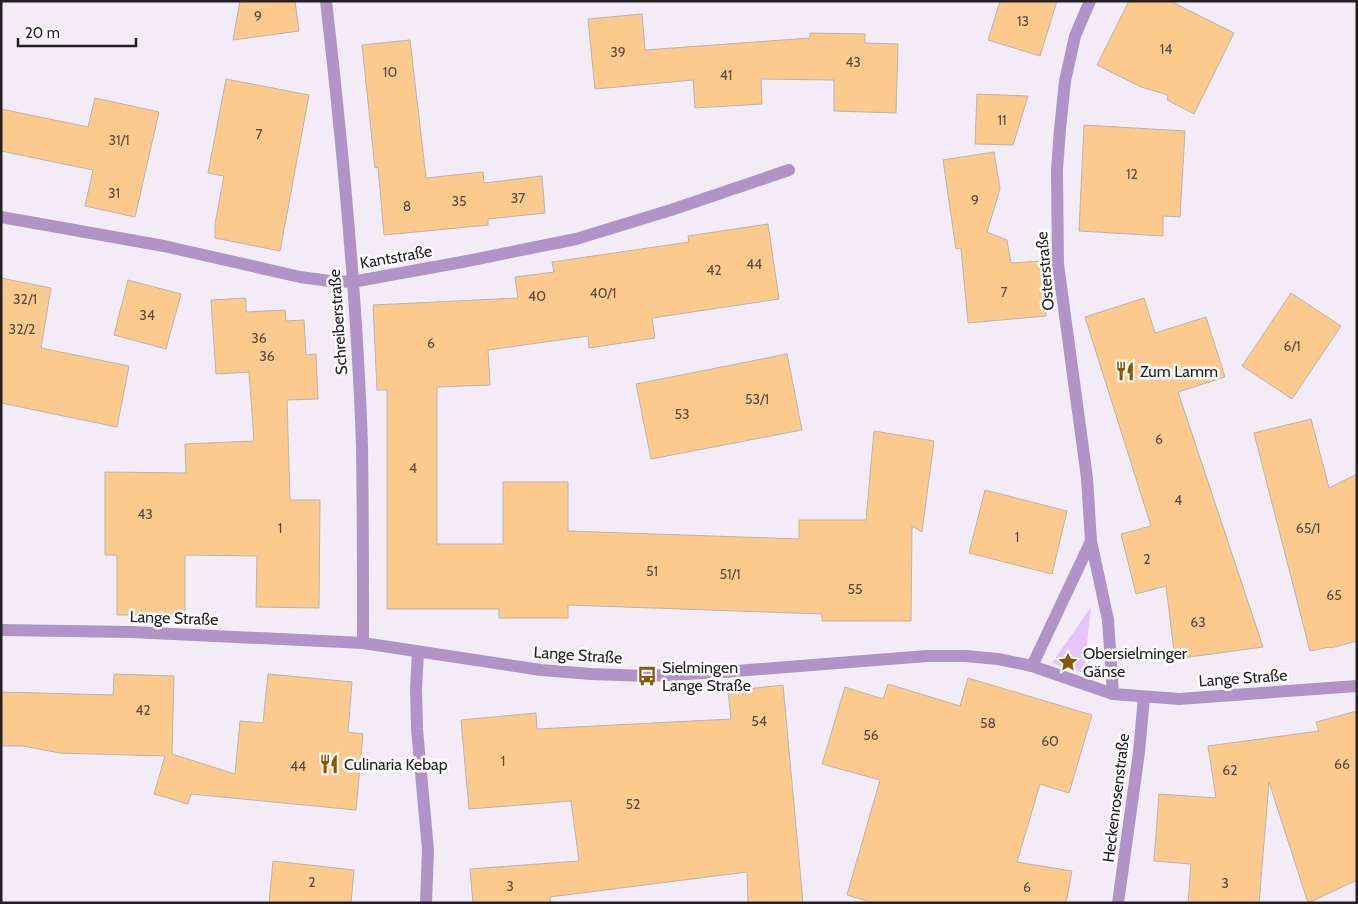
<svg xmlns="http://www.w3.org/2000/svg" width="1358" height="904" font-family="Cabin,sans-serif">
<rect width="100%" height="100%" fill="#f3ecf8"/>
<!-- green -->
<polygon fill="#e3c4fb" points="1091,607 1084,673 1052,663"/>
<!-- building -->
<g fill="#fdca8d" stroke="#bcb3a9">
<polygon points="240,1 295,1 299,31 233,40"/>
<polygon points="1000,1 1057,1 1040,56 988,40"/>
<polygon points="1129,1 1170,1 1234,33 1194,114 1167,100 1168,95 1141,87 1097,65"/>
<polygon points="642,14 645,50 810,38 810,33 865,34 865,43 898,44 896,113 834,111 834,80 761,79 762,104 695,108 693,80 595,89 588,19"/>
<polygon points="410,40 426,178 483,172 484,183 542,176 545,213 488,219 488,225 384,235 378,167 375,168 362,45"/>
<polygon points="226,79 309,95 280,251 215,238 215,224 224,176 208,173"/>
<polygon points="977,94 1028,96 1013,145 975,144"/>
<polygon points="95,98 159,112 135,217 85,206 93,170 1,151 1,109 88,127"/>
<polygon points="1084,125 1185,131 1180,217 1163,216 1163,236 1079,231"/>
<polygon points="994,152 1000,189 987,232 1007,240 1011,263 1041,261 1046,316 968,323 961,248 956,249 943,160"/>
<polygon points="768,224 779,299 652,318 655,338 589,348 588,336 488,350 490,385 437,387 437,544 503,544 503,482 568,482 568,531 799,539 799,520 866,520 874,431 934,441 922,532 912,526 911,621 822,621 822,614 568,605 568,618 499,618 499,609 387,609 387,390 377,390 373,305 518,298 515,277 554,272 552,262 689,242 688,236"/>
<polygon points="1,278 51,288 41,348 129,366 117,427 1,403"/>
<polygon points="128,280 181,294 166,349 114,335"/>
<polygon points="1291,293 1341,326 1292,399 1242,366"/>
<polygon points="246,298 246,312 285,310 286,321 304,320 306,355 316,354 318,399 287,400 290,500 320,500 319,608 256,607 257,556 185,555 185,615 117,615 117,555 105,555 105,472 186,473 185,444 254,441 249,372 216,374 211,300"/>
<polygon points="1144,298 1155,333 1206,317 1225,377 1178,392 1263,647 1175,659 1166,586 1136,594 1121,534 1151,526 1085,317"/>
<polygon points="787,354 802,430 651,459 636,384"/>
<polygon points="1311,419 1329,488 1357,474 1357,641 1331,648 1330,647 1310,651 1254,433"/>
<polygon points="985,490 1067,511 1052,574 969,553"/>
<polygon points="114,674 174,676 172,754 235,774 240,721 263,723 268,674 352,682 348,732 363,734 356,810 191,794 188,804 154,794 165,756 60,753 23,746 1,746 1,692 113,695"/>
<polygon points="968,678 1092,715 1069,793 1040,784 1017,862 1072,871 1066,903 874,903 847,895 880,780 822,764 845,687 883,699 888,684 960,706"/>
<polygon points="783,685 803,903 748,903 747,872 550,897 551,903 473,903 470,869 579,861 571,801 469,809 461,720 536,713 537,729 731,719 728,691"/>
<polygon points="1357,711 1357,880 1308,903 1269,782 1259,903 1188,903 1191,864 1154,861 1159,794 1216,798 1208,746 1319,731 1316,722"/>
<polygon points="273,861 354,870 351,903 269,903"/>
</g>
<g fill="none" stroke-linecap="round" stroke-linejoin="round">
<!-- minor -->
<g stroke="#b193c7" stroke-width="12">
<path d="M 326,1 C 343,149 357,298 362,446 C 363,511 363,577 363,643"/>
<polyline points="1090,1 1075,36 1065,81 1060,129 1057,170 1058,264 1087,478 1091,541 1108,620 1113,694"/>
<polyline points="1,217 164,246 300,277 330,281 352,282 462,262 576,239 671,210 789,170"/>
<polyline points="1,630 131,632 363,643 541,670 591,674 647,676 723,672 927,656 965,656 998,659 1032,666 1113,694 1179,699 1357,686"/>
<polyline points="418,652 416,689 417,729 428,850 426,903"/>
<polyline points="1032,666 1091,541"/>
<polyline points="1118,903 1139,752 1144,697"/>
</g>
</g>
<!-- icons -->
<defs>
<symbol id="restaurant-bare" viewBox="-9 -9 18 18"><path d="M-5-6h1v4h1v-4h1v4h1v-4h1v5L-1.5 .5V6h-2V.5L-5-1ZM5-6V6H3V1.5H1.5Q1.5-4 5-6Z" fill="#8a5801" stroke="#fdfcfe" stroke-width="2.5" paint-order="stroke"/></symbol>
<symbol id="sight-bare" viewBox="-9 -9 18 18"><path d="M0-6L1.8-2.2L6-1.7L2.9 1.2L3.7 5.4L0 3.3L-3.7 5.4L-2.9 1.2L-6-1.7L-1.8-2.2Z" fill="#8a5801" stroke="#fdfcfe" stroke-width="2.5" paint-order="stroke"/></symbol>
<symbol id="bus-bare" viewBox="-9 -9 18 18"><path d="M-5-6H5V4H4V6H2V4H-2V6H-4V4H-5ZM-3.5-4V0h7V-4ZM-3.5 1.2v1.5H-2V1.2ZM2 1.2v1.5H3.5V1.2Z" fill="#8a5801" stroke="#fdfcfe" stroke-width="2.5" paint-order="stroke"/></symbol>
</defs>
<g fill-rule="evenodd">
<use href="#restaurant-bare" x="1111" y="357" width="28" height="28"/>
<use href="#sight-bare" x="1054" y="648" width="28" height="28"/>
<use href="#bus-bare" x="633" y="662" width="28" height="28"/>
<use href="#restaurant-bare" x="315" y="750" width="28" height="28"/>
</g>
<g text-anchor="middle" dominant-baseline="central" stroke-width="5" stroke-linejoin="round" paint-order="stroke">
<!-- number labels -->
<g font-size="14" fill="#5a4b40">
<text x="258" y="16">9</text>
<text x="1023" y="21">13</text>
<text x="1166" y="49">14</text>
<text x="618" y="52">39</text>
<text x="853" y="62">43</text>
<text x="390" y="72">10</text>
<text x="726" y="75">41</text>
<text x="1002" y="120">11</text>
<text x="259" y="134">7</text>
<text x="119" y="140">31/1</text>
<text x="1132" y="174">12</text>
<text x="114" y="193">31</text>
<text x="518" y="198">37</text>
<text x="975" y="200">9</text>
<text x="459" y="201">35</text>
<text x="407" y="206">8</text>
<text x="754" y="264">44</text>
<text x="714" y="270">42</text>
<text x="1004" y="292">7</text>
<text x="603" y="293">40/1</text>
<text x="537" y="296">40</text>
<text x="25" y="299">32/1</text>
<text x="147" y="315">34</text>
<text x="22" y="329">32/2</text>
<text x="259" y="338">36</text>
<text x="431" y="343">6</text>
<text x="1292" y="346">6/1</text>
<text x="267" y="356">36</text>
<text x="757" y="399">53/1</text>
<text x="682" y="414">53</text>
<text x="1159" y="439">6</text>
<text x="413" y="468">4</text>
<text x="1178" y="500">4</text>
<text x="145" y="514">43</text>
<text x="280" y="528">1</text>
<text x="1308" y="528">65/1</text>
<text x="1017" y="537">1</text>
<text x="1147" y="559">2</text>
<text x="652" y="571">51</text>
<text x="730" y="574">51/1</text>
<text x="855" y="589">55</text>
<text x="1334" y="595">65</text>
<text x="1198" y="622">63</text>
<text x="143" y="710">42</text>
<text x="759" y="721">54</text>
<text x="988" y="723">58</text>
<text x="871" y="735">56</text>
<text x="1050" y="741">60</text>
<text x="503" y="761">1</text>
<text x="1342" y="764">66</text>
<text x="298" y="766">44</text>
<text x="1230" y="770">62</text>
<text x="633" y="804">52</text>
<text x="312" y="882">2</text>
<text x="1225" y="883">3</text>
<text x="510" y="886">3</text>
<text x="1027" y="887">6</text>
</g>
<!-- street labels -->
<g font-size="16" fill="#242126" stroke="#fdfcfe">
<text transform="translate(396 257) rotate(-10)">Kantstraße</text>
<text transform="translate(1045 271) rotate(-95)">Osterstraße</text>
<text transform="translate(338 322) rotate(-94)">Schreiberstraße</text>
<text transform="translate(174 618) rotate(2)">Lange Straße</text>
<text transform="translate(578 655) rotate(4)">Lange Straße</text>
<text transform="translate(1243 678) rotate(-4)">Lange Straße</text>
<text transform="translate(1116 798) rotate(-83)">Heckenrosenstraße</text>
</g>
<!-- poi labels -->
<g font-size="16" fill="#242126" stroke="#fdfcfe" text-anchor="start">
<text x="1140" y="371">Zum Lamm</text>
<text x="1083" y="653">Obersielminger<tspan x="1083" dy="18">Gänse</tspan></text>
<text x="662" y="667">Sielmingen<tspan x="662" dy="18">Lange Straße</tspan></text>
<text x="344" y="764">Culinaria Kebap</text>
</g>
</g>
<!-- border -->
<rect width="1358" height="904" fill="none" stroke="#242126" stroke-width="5"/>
<!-- scale -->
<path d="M18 38v8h118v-8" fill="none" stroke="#242126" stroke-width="2.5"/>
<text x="25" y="38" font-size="15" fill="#242126" stroke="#fdfcfe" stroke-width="4" paint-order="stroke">20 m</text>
</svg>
